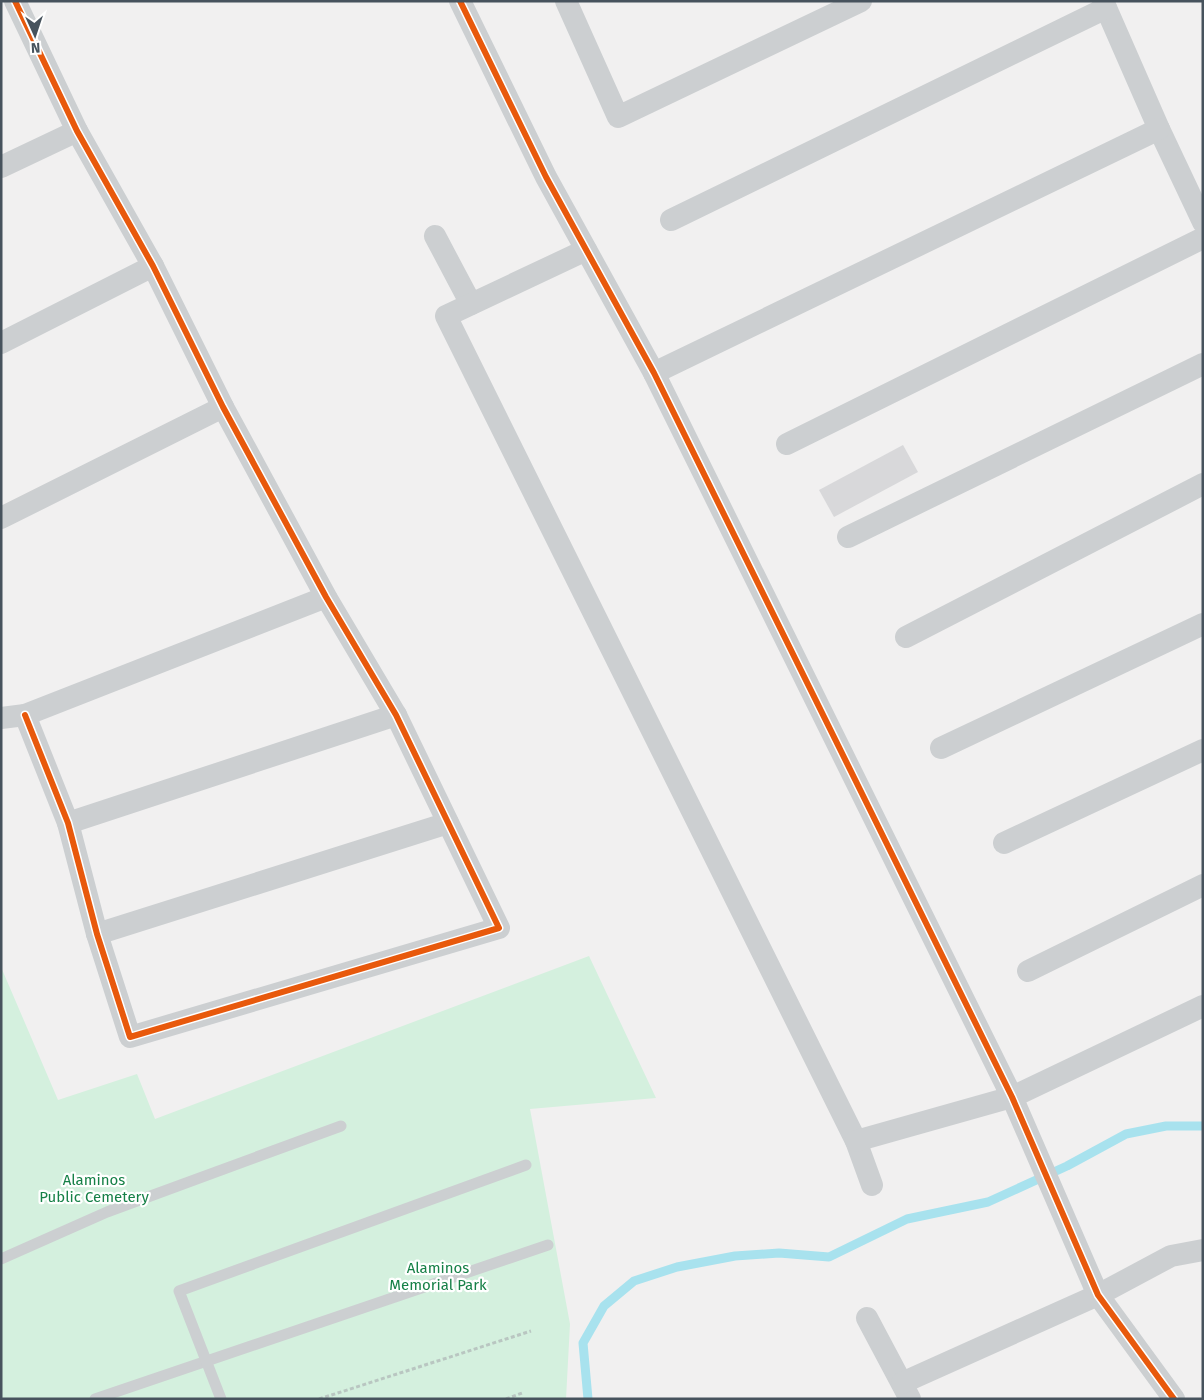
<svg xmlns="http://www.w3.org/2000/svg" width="1204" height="1400" font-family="'Fira Sans',sans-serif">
<rect width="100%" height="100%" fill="#f1f0f0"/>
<!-- green -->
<polygon fill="#d4f0de" points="589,956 656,1098 530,1109 570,1324 566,1399 1,1399 1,967 58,1100 137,1074 155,1119"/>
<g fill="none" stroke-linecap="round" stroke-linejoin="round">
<!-- stream -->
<polyline stroke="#a8e2ee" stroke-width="9" points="588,1399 583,1343 604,1306 634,1281 677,1267 735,1256 779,1253 829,1257 907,1219 988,1202 1067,1166 1126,1134 1166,1126 1203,1126"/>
</g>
<!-- building -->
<polygon fill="#d8d8da" points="903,445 918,472 834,517 819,490"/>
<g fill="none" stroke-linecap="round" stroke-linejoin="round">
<!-- path -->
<g stroke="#b9c6c1" stroke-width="3" stroke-dasharray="4 2.5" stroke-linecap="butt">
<polyline points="319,1399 531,1331"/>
<polyline points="506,1399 522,1393"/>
</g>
<!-- lane -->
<g stroke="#cccfd1" stroke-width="11">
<polyline points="1,1259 107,1212 341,1126"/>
<polyline points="95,1399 548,1245"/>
<polyline points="221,1399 179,1291 526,1165"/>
</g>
<!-- street -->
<g stroke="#cccfd1" stroke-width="22">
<polyline points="15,1 77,131 153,266 223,407 326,597 396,715 499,928 130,1037 97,934 68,823 25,715"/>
<polyline points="460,1 546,177 654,373 1012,1097 1098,1295 1174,1399"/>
<polyline points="566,1 618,117 861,1"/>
<polyline points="1103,1 1159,129 1203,222"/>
<polyline points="1,167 77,131"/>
<polyline points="671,220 1106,8"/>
<polyline points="435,236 471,304"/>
<polyline points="586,250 446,316 856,1141 872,1185"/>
<polyline points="1,343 153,266"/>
<polyline points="654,373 1159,129"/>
<polyline points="787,444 1203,238"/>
<polyline points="1,518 223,407"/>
<polyline points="848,537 1203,364"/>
<polyline points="906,637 1203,484"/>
<polyline points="1,718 25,715 326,597"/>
<polyline points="941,748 1203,624"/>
<polyline points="68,823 396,715"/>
<polyline points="1004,843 1203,750"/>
<polyline points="97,934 448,823"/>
<polyline points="1028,971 1203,885"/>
<polyline points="856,1141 1012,1097 1203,1006"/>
<polyline points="867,1318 910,1399"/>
<polyline points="902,1383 1098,1295 1171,1256 1203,1250"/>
</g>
<defs>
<g id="cycleway">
<polyline points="15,1 77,131 153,266 223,407 326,597 396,715 499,928 130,1037 97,934 68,823 25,715"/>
<polyline points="460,1 546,177 654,373 1012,1097 1098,1295 1174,1399"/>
</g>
</defs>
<!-- cycleway casing -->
<use href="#cycleway" stroke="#fff" stroke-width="9"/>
<!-- cycleway -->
<use href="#cycleway" stroke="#e8590c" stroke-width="6"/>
</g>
<g text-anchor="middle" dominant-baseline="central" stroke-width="4.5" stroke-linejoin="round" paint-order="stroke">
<!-- park labels -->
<g font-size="15" fill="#168047" stroke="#fff">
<text x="94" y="1180">Alaminos<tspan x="94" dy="17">Public Cemetery</tspan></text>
<text x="438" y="1268">Alaminos<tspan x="438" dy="17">Memorial Park</tspan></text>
</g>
</g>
<!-- border -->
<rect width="1204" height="1400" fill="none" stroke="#47535d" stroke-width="5"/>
<!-- north arrow -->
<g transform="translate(35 35) rotate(177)" stroke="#ffffff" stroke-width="4" paint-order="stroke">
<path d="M0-4L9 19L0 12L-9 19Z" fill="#47535d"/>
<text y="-8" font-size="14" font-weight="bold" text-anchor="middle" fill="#47535d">N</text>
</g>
</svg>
